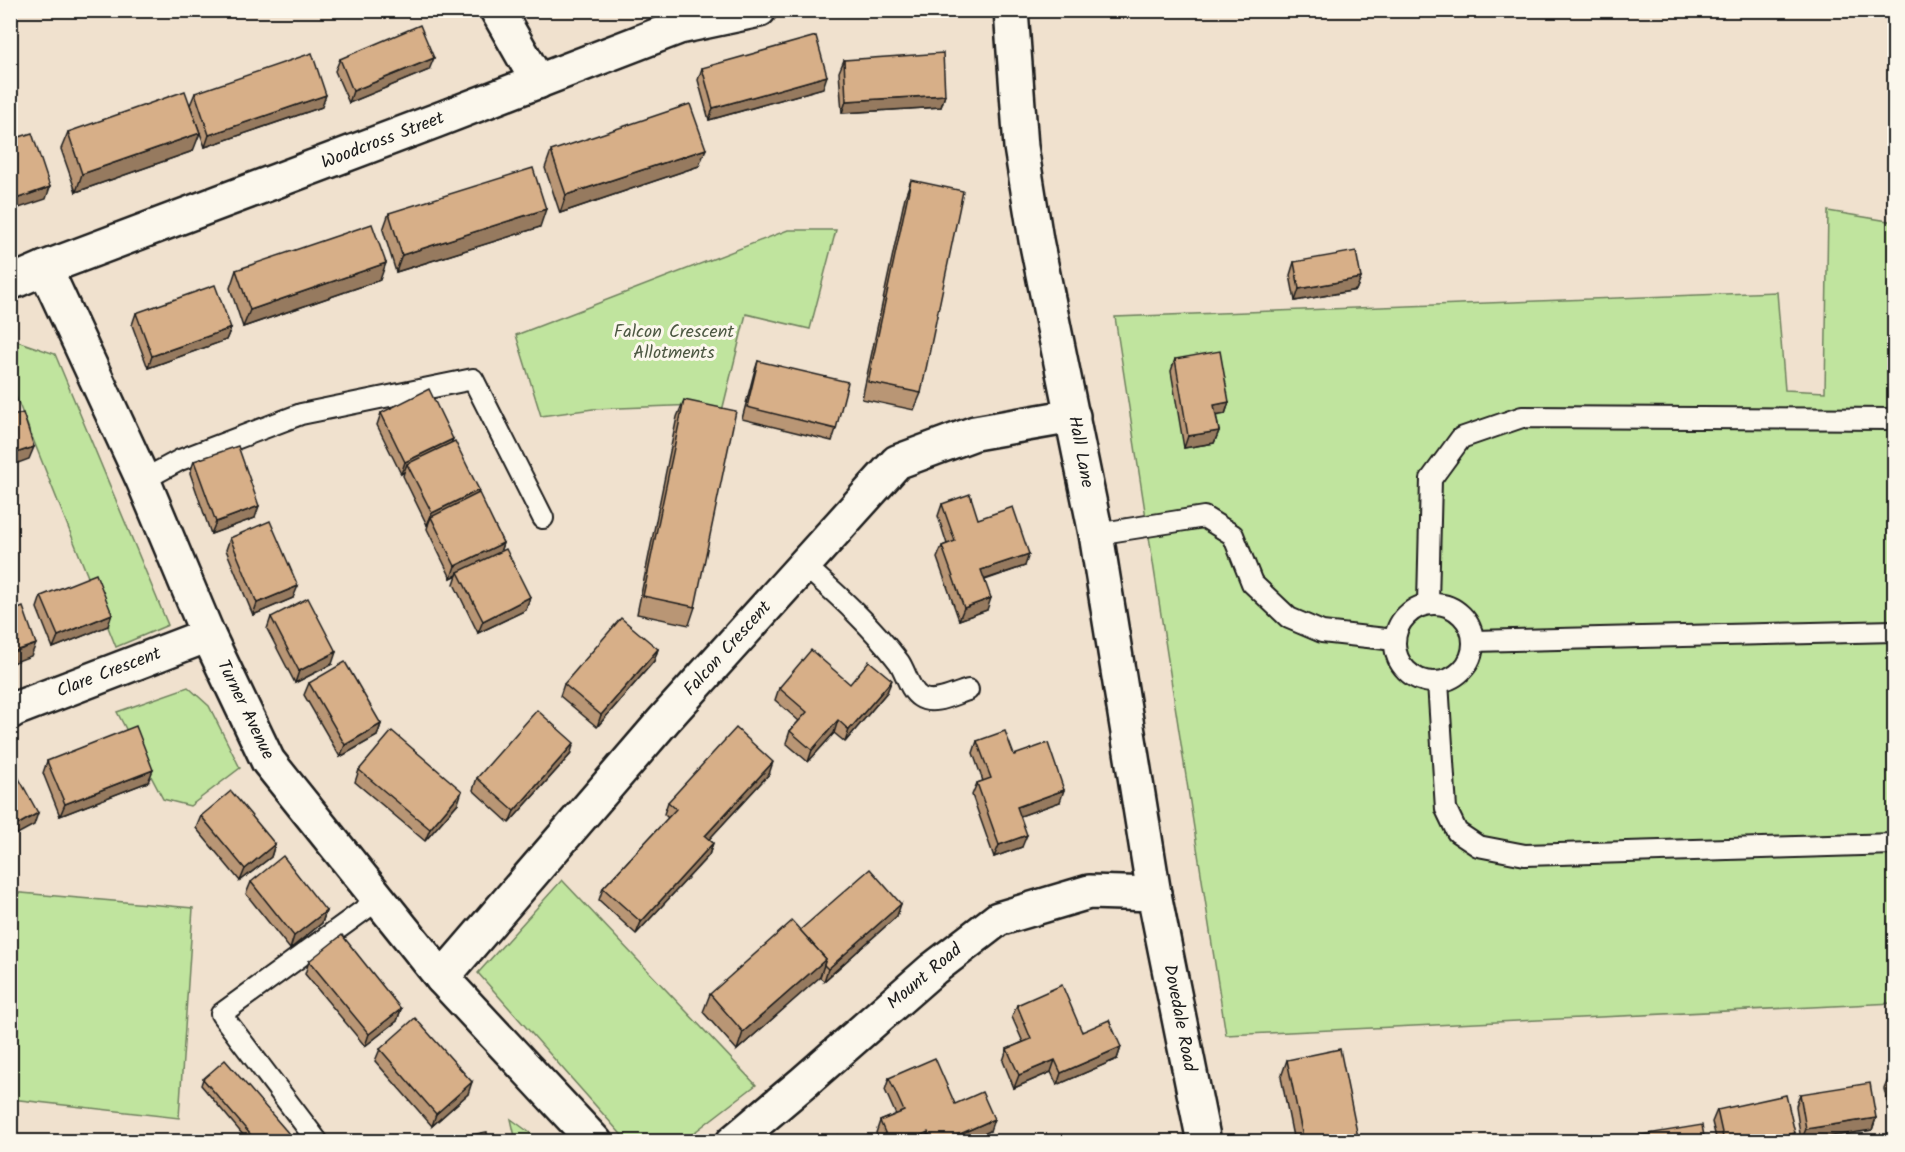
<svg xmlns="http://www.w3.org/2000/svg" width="1905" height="1152" font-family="Kalam,sans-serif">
<rect width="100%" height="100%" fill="#f0e1ce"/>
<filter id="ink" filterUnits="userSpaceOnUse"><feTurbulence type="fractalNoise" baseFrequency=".0167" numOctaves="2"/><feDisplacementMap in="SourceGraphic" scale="12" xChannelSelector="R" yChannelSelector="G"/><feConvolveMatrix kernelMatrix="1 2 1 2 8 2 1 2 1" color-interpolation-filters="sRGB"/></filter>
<g filter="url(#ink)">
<!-- green -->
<g fill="#c0e49e" stroke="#6e805d" stroke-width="1.5">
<polygon points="1828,211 1894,222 1894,1003 1226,1035 1115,317 1777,292 1785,390 1825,392"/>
<polygon points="788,230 836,230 810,329 746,314 722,411 698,405 593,409 541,416 516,335"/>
<polygon points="11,339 55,354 168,625 116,647 11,384"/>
<polygon points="188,687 209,706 240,768 190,806 163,799 117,712"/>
<polygon points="562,880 756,1085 683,1141 627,1141 478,973"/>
<polygon points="10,892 193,908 179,1118 11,1099"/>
<polygon points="511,1119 541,1141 516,1141"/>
</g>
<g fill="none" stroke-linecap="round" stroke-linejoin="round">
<defs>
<g id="service">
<polyline points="143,480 180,460 301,414 473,379 543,518"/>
<polyline points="1096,534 1204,517 1233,535 1252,583 1289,618 1322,632 1395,640"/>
<path d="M 804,565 C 838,595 871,625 899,662 C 906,672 909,690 920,697 C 933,706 954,694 968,690"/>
<polyline points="1428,603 1431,479 1461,438 1522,417 1894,419"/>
<circle cx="1434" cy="643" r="39"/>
<polyline points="1474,641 1894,631"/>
<polyline points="1438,682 1446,809 1457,832 1478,846 1525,855 1894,844"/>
<polyline points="318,1142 221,1014 379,899"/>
</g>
<g id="minor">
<polyline points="497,10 538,82"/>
<polyline points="45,268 143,480 208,635 268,761 442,978 595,1142"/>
<polyline points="10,283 45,268 435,121 679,27 759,10"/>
<polyline points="10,712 15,709 208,635"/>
<polyline points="442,978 664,720 897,462 975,433 1073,416"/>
<polyline points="733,1142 803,1083 933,969 998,919 1089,892 1154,894"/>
</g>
<polyline id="tertiary" points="1011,10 1021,147 1036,240 1096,534 1154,894 1204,1142"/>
</defs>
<!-- service casing -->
<use href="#service" stroke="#1c1c1c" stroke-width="24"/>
<!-- minor casing -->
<use href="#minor" stroke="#1c1c1c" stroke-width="38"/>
<!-- tertiary casing -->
<use href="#tertiary" stroke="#1c1c1c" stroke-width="38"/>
<!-- service -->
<use href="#service" stroke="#fbf7ec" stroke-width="20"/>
<!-- minor -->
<use href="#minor" stroke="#fbf7ec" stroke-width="33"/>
<!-- tertiary -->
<use href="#tertiary" stroke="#fbf7ec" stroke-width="33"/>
</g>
<!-- wall -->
<g fill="#b99675" stroke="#1c1c1c" stroke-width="1.5">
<polygon points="340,59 429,70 349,103 335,71"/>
<polygon points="844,60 945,95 941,107 842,113 839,72"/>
<polygon points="702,68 823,88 709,120 698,80"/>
<polygon points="195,93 322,107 205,147 190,105"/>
<polygon points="68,132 193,151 76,192 61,149"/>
<polygon points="551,151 699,166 560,213 545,168"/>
<polygon points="911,180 921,393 914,410 862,399 905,197"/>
<polygon points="389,213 540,227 396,272 383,230"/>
<polygon points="1294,262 1361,278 1356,290 1295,301 1290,275"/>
<polygon points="236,270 380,280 243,327 230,288"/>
<polygon points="136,313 231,328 226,340 148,368 132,325"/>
<polygon points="1175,359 1229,402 1225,414 1216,415 1219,431 1214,443 1184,448 1171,371"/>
<polygon points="758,361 836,429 832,441 742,419 754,373"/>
<polygon points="684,400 695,607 689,625 637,614 677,417"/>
<polygon points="381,413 451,443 479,490 478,494 503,543 500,552 530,597 526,610 478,633 454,584 457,575 451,578 427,529 428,525 427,525 403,476 404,472 401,474 377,425"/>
<polygon points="194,461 255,518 211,534 190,473"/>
<polygon points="942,504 978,519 1025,566 985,580 987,610 959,620 937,558 942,546 947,544 938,516"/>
<polygon points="230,538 293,598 253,615 226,550"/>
<polygon points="41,596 108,626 53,648 37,608"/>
<polygon points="271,617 332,664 295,683 267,629"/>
<polygon points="658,649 654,661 597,727 560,696 564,684"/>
<polygon points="309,683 381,724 377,736 340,757 304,695"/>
<polygon points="850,684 887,692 845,742 834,733 808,762 786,743 790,731 799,721 775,700 779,688"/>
<polygon points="977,741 1014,755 1060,802 1020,816 1022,847 994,857 972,795 977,783 983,781 973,753"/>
<polygon points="570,755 509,823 473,790 477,778"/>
<polygon points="47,761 148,782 60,816 43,773"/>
<polygon points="359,770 458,803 425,841 355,782"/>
<polygon points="769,774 709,839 713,843 709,855 636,934 599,900 603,888 668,818 664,814 668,802"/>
<polygon points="201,816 275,844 271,857 240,881 196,828"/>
<polygon points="251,882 326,911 322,923 290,949 246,894"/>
<polygon points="897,916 824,981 819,977 737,1050 703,1012 710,994"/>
<polygon points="309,961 401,1009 397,1021 365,1046 305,974"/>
<polygon points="1017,1005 1121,1047 1117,1059 1057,1085 1051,1072 1014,1088 1003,1061 1007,1049 1023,1042 1012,1017"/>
<polygon points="380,1049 468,1094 432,1126 375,1061"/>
<polygon points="1287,1060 1359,1142 1294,1142 1281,1077"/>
<polygon points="1894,1076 1894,1129 1884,1089 1889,1077"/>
<polygon points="889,1078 955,1104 990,1131 966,1142 879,1142 876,1133 880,1121 896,1115 885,1090"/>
<polygon points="203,1079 296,1142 249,1142 201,1085"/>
<polygon points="1800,1094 1876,1118 1872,1130 1801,1141 1796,1106"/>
<polygon points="1717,1110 1791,1142 1717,1142 1712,1122"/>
</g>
<!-- shaded-wall -->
<g fill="#967a5f" stroke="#1c1c1c" stroke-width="1.5">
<polygon points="578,10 585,10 576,14"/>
<polygon points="434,58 429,70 349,103 353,91"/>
<polygon points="827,76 823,88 709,120 713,108"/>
<polygon points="326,95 322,107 205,147 209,135"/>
<polygon points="945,95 941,107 842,113 846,101"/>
<polygon points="200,133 193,151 76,192 82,174"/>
<polygon points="706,149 699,166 560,213 566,195"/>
<polygon points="50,187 46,199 10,211 10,201"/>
<polygon points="546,209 540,227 396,272 402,255"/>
<polygon points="386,263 380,280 243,327 250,310"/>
<polygon points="1361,278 1356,290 1295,301 1299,289"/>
<polygon points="231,328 226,340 148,368 152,356"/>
<polygon points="1229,402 1225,414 1210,417 1214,405"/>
<polygon points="1219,431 1214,443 1184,448 1188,436"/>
<polygon points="453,439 448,451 407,464 404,472 401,474 405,462"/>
<polygon points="34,447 29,459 10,466 10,455"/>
<polygon points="479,490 475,502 431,517 428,525 427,525 432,513"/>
<polygon points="259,506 255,518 211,534 216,522"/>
<polygon points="503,543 499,555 458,572 457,575 451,578 455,566"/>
<polygon points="1029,554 1025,566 977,582 981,570"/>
<polygon points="298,586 293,598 253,615 257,603"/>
<polygon points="530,597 526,610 478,633 483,621"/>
<polygon points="991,598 987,610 959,620 964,608"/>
<polygon points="112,614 108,626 53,648 58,636"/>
<polygon points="36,644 31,656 10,664 10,653"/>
<polygon points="658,649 654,661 597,727 601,715"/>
<polygon points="336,652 332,664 295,683 299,671"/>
<polygon points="892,680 887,692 845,742 849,730"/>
<polygon points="838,720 834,733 808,762 812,750"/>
<polygon points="381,724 377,736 340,757 345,745"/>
<polygon points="574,743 570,755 509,823 514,811"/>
<polygon points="773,762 769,774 701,848 705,836"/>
<polygon points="153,770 148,782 60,816 65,804"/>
<polygon points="1064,790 1060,802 1012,819 1017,807"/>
<polygon points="462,791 458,803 425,841 430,829"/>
<polygon points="38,813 34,825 10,838 10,829"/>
<polygon points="1027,835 1022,847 994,857 999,845"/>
<polygon points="713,843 709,855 636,934 641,922"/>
<polygon points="275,844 271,857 240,881 245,869"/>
<polygon points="901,904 897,916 824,981 828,969"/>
<polygon points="326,911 322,923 290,949 294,936"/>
<polygon points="826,959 820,977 737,1050 743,1032"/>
<polygon points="401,1009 397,1021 365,1046 369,1034"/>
<polygon points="1121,1047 1117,1059 1057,1085 1061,1073"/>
<polygon points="1055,1060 1051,1072 1014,1088 1019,1075"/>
<polygon points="472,1082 468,1094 432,1126 436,1114"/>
<polygon points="1876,1118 1872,1130 1801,1141 1806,1129"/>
<polygon points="994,1119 990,1131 966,1142 942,1142"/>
<polygon points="928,1132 925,1142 907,1142"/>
<polygon points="1795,1133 1791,1142 1755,1142"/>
</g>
<!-- building -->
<g fill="#d7af88" stroke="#1c1c1c" stroke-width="1.5">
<polygon points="420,25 434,58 353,91 340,59"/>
<polygon points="816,36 827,76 713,108 702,68"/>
<polygon points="312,53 326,95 209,135 195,93"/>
<polygon points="943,53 945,95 846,101 844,60"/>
<polygon points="185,91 200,133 82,174 68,132"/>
<polygon points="690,104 706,149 566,195 551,151"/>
<polygon points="32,133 50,187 10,201 10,140"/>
<polygon points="533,168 546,209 402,255 389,213"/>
<polygon points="911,180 963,191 921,393 868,382"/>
<polygon points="372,224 386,263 250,310 236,270"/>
<polygon points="1356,251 1361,278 1299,289 1294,262"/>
<polygon points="215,285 231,328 152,356 136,313"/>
<polygon points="1220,351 1229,402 1214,405 1219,431 1188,436 1175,359"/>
<polygon points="758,361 848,382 836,429 747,407"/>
<polygon points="429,389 453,439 405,462 381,413"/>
<polygon points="684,400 736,411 695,607 643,596"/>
<polygon points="23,413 34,447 10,455 10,417"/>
<polygon points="455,441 479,490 432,513 407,464"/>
<polygon points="238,446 259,506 216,522 194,461"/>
<polygon points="479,493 503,543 455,566 431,517"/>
<polygon points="970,494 978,519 1013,507 1029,554 981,570 991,598 964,608 942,546 955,541 942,504"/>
<polygon points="270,521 298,586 257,603 230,538"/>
<polygon points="506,549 530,597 483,621 458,572"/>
<polygon points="96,574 112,614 58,636 41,596"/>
<polygon points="308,598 336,652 299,671 271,617"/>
<polygon points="23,607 36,644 10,653 10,612"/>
<polygon points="621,618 658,649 601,715 564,684"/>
<polygon points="811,650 850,684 869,661 892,680 849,730 838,720 812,750 790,731 807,712 779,688"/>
<polygon points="345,662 381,724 345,745 309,683"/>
<polygon points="537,710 574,743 514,811 477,778"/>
<polygon points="136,726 153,770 65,804 47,761"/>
<polygon points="736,728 773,762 705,836 713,843 641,922 603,888 676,809 668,802"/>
<polygon points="392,731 462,791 430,829 359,770"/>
<polygon points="1005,731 1014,755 1048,743 1064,790 1017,807 1027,835 999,845 977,783 991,778 977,741"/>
<polygon points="16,773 38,813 10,829 10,776"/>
<polygon points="231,791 275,844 245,869 201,816"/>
<polygon points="283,856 326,911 294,936 251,882"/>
<polygon points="870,869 901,904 828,969 824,965 826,959 800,930"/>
<polygon points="792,921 826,959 743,1032 710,994"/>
<polygon points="342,935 401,1009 369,1034 309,961"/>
<polygon points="1062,985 1082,1032 1109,1020 1121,1047 1061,1073 1055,1060 1019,1075 1007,1049 1031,1039 1017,1005"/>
<polygon points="415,1018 472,1082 436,1114 380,1049"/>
<polygon points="1340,1049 1359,1142 1304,1142 1287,1060"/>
<polygon points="935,1058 955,1104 982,1092 994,1119 942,1142 932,1142 928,1132 907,1142 889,1142 880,1121 904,1111 889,1078"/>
<polygon points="225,1060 296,1142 257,1142 203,1079"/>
<polygon points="1894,1076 1894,1100 1889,1077"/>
<polygon points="1870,1083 1876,1118 1806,1129 1800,1094"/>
<polygon points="1786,1095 1795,1133 1755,1142 1724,1142 1717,1110"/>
<polygon points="1702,1125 1705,1142 1630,1142 1629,1137"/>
<polygon points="487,1132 488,1142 449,1142 449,1139"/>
<polygon points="838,1135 841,1142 824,1142"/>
</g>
</g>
<g text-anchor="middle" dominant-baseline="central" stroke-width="6" stroke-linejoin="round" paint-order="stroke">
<!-- street labels -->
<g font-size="18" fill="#1c1c1c" stroke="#fbf7ec">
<text transform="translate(383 141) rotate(-21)">Woodcross Street</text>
<text transform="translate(1080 452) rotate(79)">Hall Lane</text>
<text transform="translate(728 649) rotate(-48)">Falcon Crescent</text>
<text transform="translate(109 673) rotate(-21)">Clare Crescent</text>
<text transform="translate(245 710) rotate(64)">Turner Avenue</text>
<text transform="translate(925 977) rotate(-40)">Mount Road</text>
<text transform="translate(1179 1018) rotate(79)">Dovedale Road</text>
</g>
<!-- park labels -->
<g font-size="18" fill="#4d5843" stroke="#fbf7ec">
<text x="674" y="332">Falcon Crescent<tspan x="674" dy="21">Allotments</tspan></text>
</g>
</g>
<!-- margin -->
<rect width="1905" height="1152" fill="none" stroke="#fbf7ec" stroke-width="36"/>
<rect x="18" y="18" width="1869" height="1116" fill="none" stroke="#1c1c1c" stroke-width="2" filter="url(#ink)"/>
</svg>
